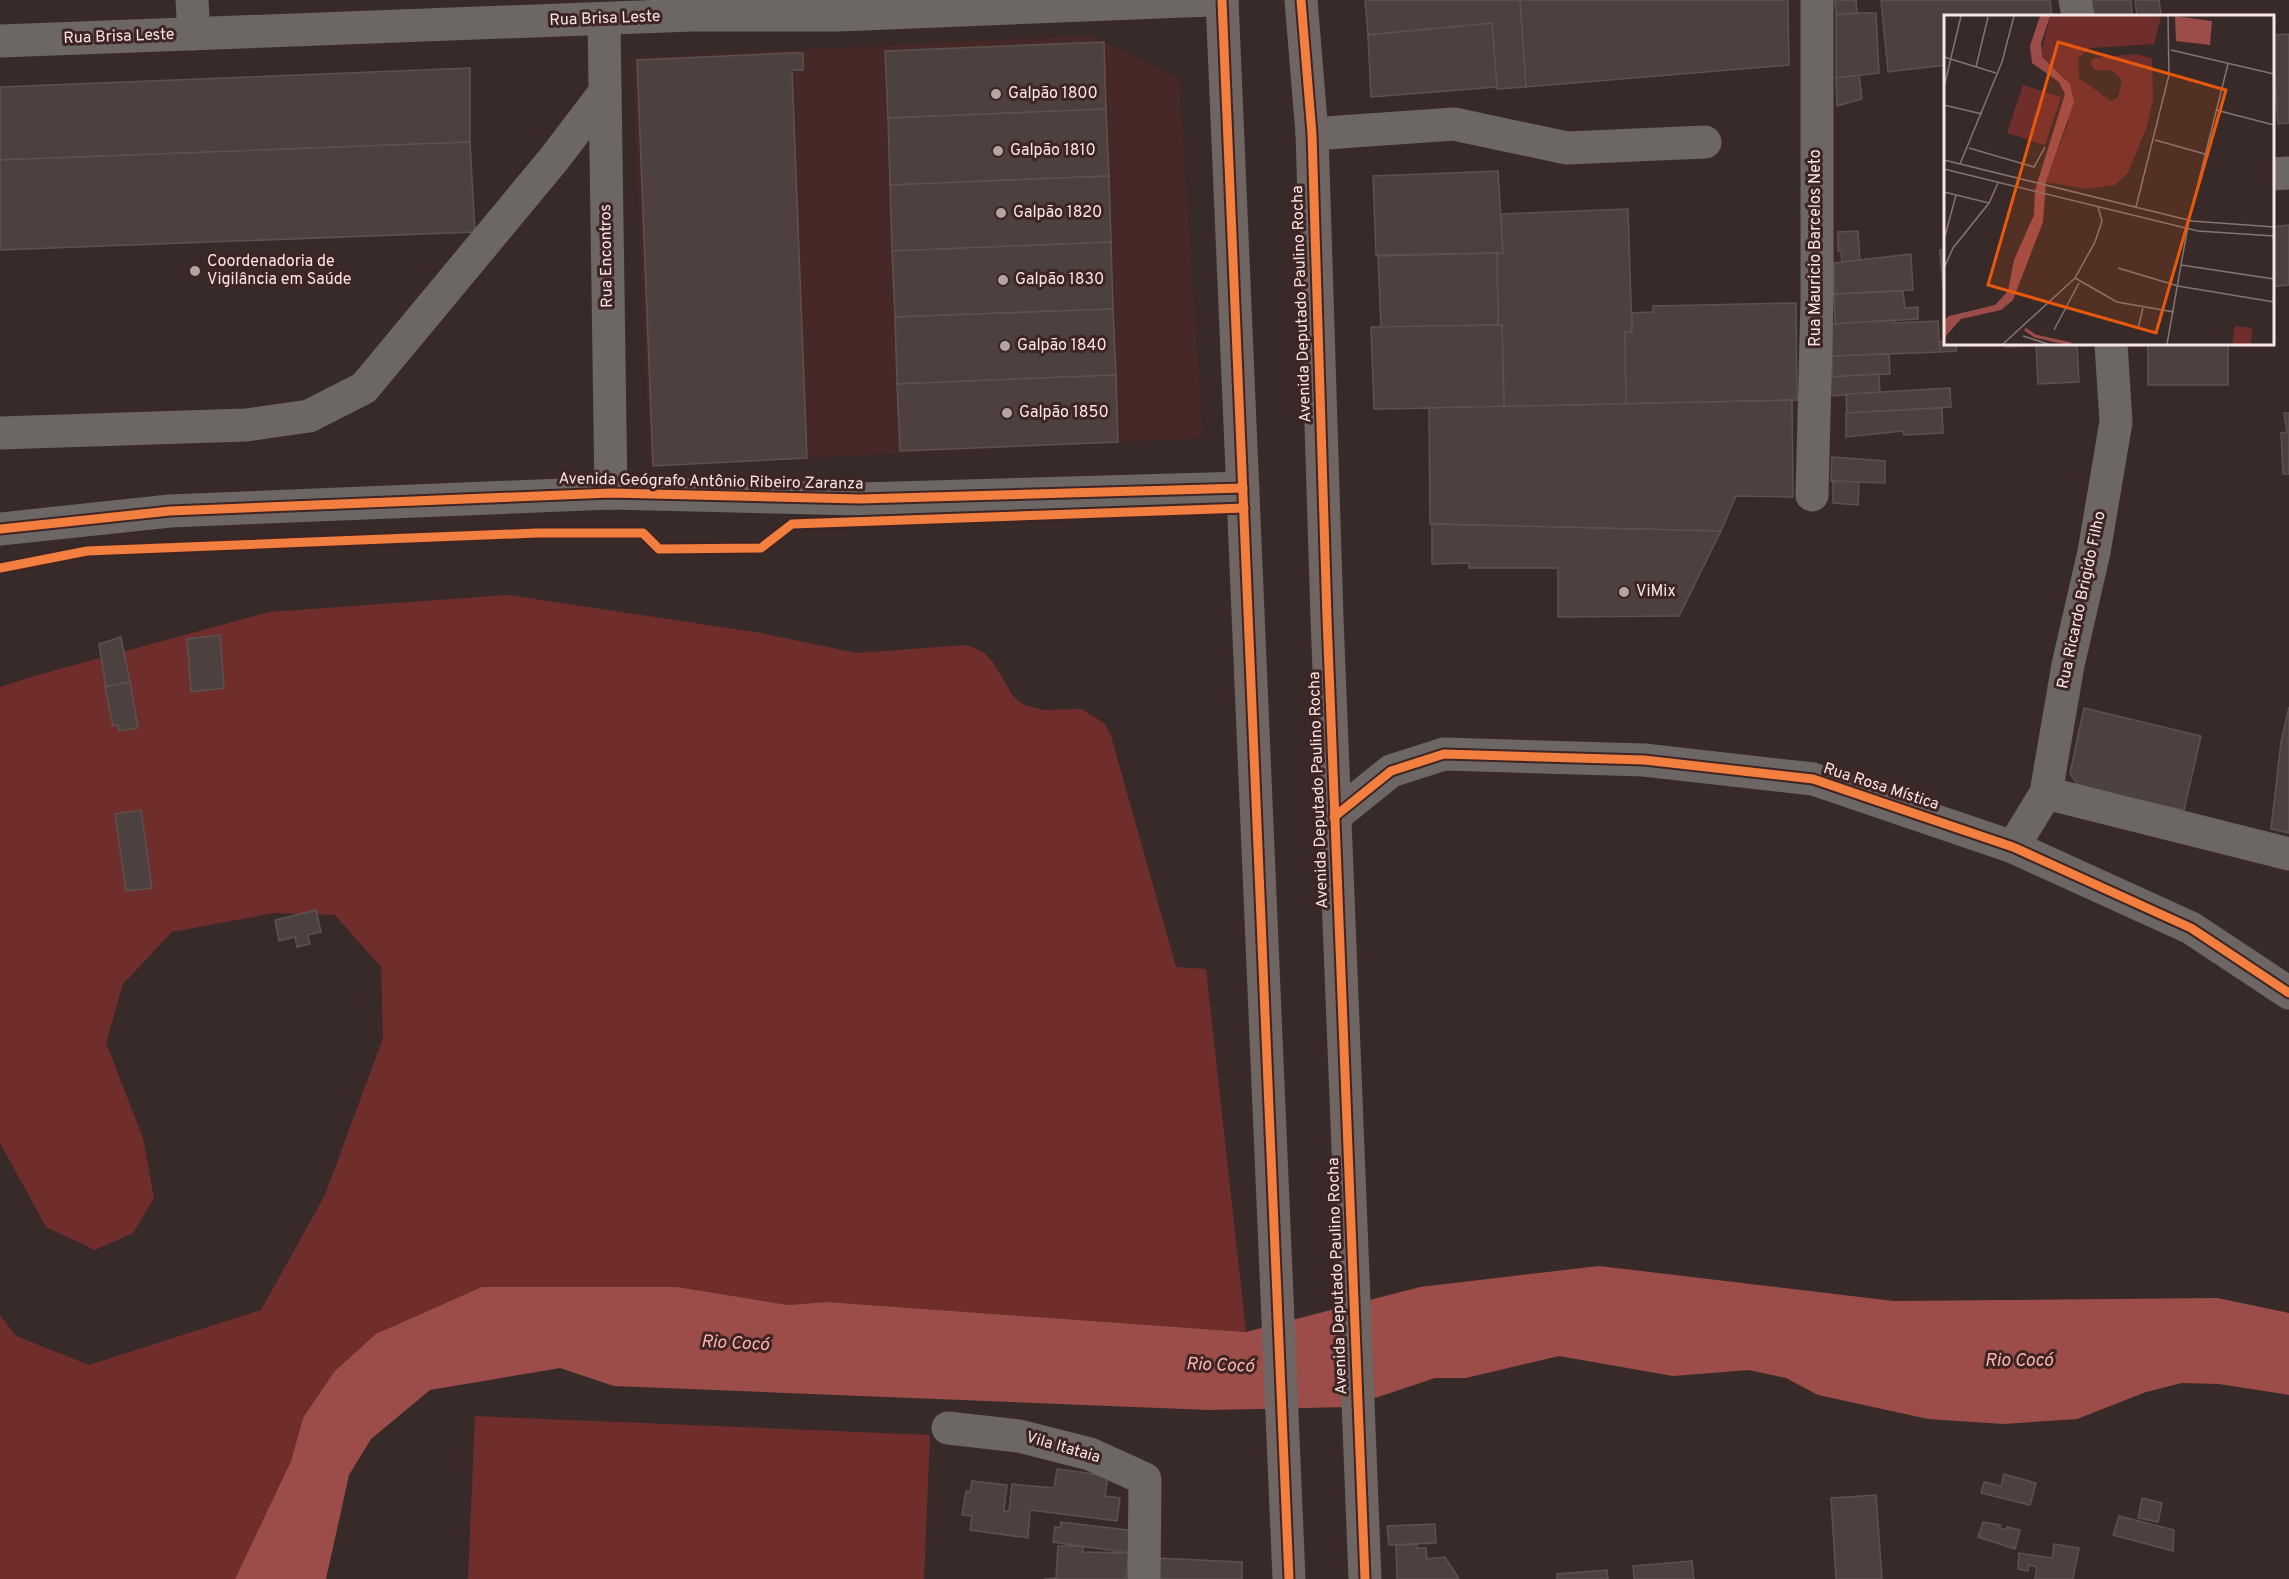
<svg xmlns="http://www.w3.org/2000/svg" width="2289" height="1579" font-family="Overpass,sans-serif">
<rect width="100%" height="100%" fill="#382a29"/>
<!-- built -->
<polygon fill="#462826" points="1091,35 1179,79 1203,438 650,466 632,58"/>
<!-- green -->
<g fill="#6f2e2c">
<polygon points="508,595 761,633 857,653 966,645 983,652 993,662 1013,696 1024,705 1043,710 1081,709 1104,723 1111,736 1176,967 1206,969 1246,1332 827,1302 788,1305 677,1287 303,1418 291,1461 235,1579 0,1579 0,1315 16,1336 89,1365 261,1310 325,1195 383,1038 381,967 335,915 273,913 172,932 123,984 106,1043 143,1138 154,1198 133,1233 95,1250 46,1227 0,1143 0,687 34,676 269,612"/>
<polygon points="475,1416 930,1435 924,1579 468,1579"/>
</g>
<!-- water -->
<polygon fill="#9c4d4a" points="1599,1266 1894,1301 2217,1298 2289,1313 2289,1395 2219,1384 2182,1383 2146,1392 2077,1419 2003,1424 1928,1419 1818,1395 1786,1378 1749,1370 1673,1376 1559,1356 1466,1378 1435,1378 1348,1407 1209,1410 614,1386 560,1368 430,1390 371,1439 349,1475 326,1579 235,1579 291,1461 303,1418 335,1371 376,1334 482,1287 677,1287 788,1305 827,1302 1246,1332 1420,1287"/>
<!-- building -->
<g fill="#4d4140" stroke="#5d5150" stroke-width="1.5">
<polygon points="1365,0 1520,0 1526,87 1497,89 1492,23 1368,35"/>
<polygon points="1520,0 1788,0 1789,65 1526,87"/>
<polygon points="1835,0 1856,0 1857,13 1836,15"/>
<polygon points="1881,0 2050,0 2052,16 1946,16 1946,65 1888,72"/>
<polygon points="2085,0 2131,0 2132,16 2088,16"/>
<polygon points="2135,0 2159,0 2161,16 2137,16"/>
<polygon points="1857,13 1876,13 1879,73 1836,78 1836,15"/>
<polygon points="1492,23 1497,87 1371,97 1368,35"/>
<polygon points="2289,34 2289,123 2278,124 2272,35"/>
<polygon points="1104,42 1106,109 888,118 885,51"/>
<polygon points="791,53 803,53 803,70 792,70 807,458 653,466 637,60"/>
<polygon points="470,68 470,142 0,160 0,87"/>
<polygon points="1859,75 1862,99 1837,106 1836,78"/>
<polygon points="1106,109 1109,176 890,185 888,118"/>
<polygon points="470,142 475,232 0,250 0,160"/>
<polygon points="1498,171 1503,253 1376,255 1373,176"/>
<polygon points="1109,176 1111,242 892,251 890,185"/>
<polygon points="1628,209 1632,332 1625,332 1626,404 1504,407 1502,325 1498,325 1497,253 1503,253 1501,214"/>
<polygon points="2289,225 2289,285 2272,287 2272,227"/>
<polygon points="1858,231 1860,260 1842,263 1841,252 1838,251 1838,232"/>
<polygon points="1111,242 1113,309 895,317 892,251"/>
<polygon points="1940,250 1946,250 1946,289 1943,289"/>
<polygon points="1497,253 1498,325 1381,327 1378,256"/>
<polygon points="1911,254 1913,290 1834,294 1834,263"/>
<polygon points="1903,291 1905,308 1918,307 1918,319 1835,324 1834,294"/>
<polygon points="1796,303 1797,400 1626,404 1625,332 1632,332 1632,313 1653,312 1653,306"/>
<polygon points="1113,309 1116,375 897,384 895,317"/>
<polygon points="1894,320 1894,323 1938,321 1940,352 1832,356 1832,324"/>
<polygon points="1502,325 1504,407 1374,409 1371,327"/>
<polygon points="1946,341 1946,344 1957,344 1956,351 1940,352 1939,342"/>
<polygon points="2006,344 2077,344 2006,347"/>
<polygon points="2077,344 2079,382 2038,384 2036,345"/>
<rect x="2148" y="344" width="80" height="41"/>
<polygon points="1889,354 1890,374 1832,377 1832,356"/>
<polygon points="1879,374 1880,393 1830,396 1829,377"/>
<polygon points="1116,375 1118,442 900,451 897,384"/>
<polygon points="1950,388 1951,407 1847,413 1846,394"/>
<polygon points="1792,400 1793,497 1736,496 1721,531 1430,524 1429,408"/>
<polygon points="1942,408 1943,433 1904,435 1903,431 1846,437 1846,413"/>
<polygon points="2284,413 2289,413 2289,474 2283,474 2281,433 2287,432"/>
<polygon points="1832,457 1885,461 1885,483 1831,481"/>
<polygon points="1833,481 1859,482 1858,505 1833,503"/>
<polygon points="1432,524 1721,531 1679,616 1558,617 1558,568 1469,568 1469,563 1432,564"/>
<polygon points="220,635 224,688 191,692 187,639"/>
<polygon points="121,637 130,682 106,687 99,644"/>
<polygon points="130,682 138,728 119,731 118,725 113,726 105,687"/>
<polygon points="2289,707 2289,833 2271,829 2281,742"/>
<polygon points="2084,708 2201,736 2184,810 2079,787 2070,773"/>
<polygon points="141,810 152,888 126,891 115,814"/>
<polygon points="316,910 321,932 308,935 310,944 297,947 295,937 279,941 275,920"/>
<polygon points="1057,1469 1108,1476 1105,1496 1120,1498 1117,1521 1030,1510 1028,1538 970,1530 972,1516 962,1515 966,1491 970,1492 972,1481 1007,1485 1004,1511 1009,1511 1012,1484 1054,1488"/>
<polygon points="2004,1474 2036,1483 2030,1505 1981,1493 1984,1482 2001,1486"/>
<polygon points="1876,1495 1882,1579 1836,1579 1831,1498"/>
<polygon points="2142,1498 2162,1503 2158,1522 2138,1518"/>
<polygon points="2119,1516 2174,1530 2173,1551 2113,1535"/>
<polygon points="1061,1522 1135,1531 1129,1553 1053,1542 1055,1527 1060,1528"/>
<polygon points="1983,1522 2000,1525 2000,1528 2006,1530 2007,1527 2020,1530 2015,1549 1978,1537"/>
<polygon points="1435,1524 1436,1543 1389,1545 1387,1526"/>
<polygon points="1417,1544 1417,1548 1426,1548 1427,1559 1445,1557 1459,1579 1397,1579 1396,1545"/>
<polygon points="2054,1544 2079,1548 2073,1579 2035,1579 2037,1567 2029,1565 2028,1571 2018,1569 2019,1553 2052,1558"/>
<polygon points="1058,1546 1083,1546 1083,1552 1129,1553 1126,1579 1044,1579 1056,1578"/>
<polygon points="1156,1558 1242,1562 1242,1579 1158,1579"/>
<polygon points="1692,1561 1694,1579 1634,1579 1633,1566"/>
<polygon points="1607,1570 1608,1579 1557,1579 1557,1574"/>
</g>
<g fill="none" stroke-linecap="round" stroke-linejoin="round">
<!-- minor -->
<g stroke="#6c6665" stroke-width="33">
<polyline points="192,0 194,34"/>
<polyline points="2075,0 2078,16"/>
<polyline points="604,19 611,493"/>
<polyline points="0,41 692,15 839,15 1210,0"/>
<polyline points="1312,134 1454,124 1567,148 1705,142"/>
<polyline points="2272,174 2289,173"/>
<polyline points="0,433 246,425 309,416 364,388 554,159 605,92"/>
<polyline points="1812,495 1817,300 1817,0"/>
<polyline points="0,529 170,511 611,493 860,499 1243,488"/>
<polyline points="2046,793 2289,854"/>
<polyline points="1334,817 1391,771 1444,754 1644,760 1813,779 2013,847 2191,928 2289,993"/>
<polyline points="2013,847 2046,793 2068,665 2094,552 2116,422 2111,344"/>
<polyline points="948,1428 1019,1436 1090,1454 1145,1479 1144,1579"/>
</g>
<!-- major -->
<g stroke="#6f6664" stroke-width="33">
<polyline points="1222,0 1289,1579"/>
<polyline points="1301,0 1312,134 1327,618 1365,1579"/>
</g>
<defs>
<g id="cycleway">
<polyline points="1222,0 1289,1579"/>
<polyline points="1301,0 1312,134 1327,618 1365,1579"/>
<polyline points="0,529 170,511 611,493 860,499 1243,488"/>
<polyline points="0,568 87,551 537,533 643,533 659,549 761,548 792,524 1244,508"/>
<polyline points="1334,817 1391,771 1444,754 1644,760 1813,779 2013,847 2191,928 2289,993"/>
</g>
</defs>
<!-- cycleway casing -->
<use href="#cycleway" stroke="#3e2523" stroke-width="13"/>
<!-- cycleway -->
<use href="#cycleway" stroke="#f27e40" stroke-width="9"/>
</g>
<!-- markers -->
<g fill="#b4a4a3" stroke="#3e2523" stroke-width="2">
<circle cx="996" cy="94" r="6"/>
<circle cx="998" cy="151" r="6"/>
<circle cx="1001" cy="213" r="6"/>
<circle cx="195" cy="271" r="6"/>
<circle cx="1003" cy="280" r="6"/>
<circle cx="1005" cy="346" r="6"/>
<circle cx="1007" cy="413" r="6"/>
<circle cx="1624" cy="592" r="6"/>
</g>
<g text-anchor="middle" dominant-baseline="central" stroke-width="6" stroke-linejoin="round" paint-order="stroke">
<!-- street labels -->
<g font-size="16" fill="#f7e5e4" stroke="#3e2523">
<text transform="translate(605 19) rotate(-2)">Rua Brisa Leste</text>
<text transform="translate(119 37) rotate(-2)">Rua Brisa Leste</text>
<text transform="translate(1816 248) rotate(-90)">Rua Mauricio Barcelos Neto</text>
<text transform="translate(607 256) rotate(-91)">Rua Encontros</text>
<text transform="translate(1302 304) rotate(-92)">Avenida Deputado Paulino Rocha</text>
<text transform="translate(711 482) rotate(1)">Avenida Geógrafo Antônio Ribeiro Zaranza</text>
<text transform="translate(2082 600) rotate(-78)">Rua Ricardo Brigido Filho</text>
<text transform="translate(1881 787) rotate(18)">Rua Rosa Mística</text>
<text transform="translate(1319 790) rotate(-92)">Avenida Deputado Paulino Rocha</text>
<text transform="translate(1338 1276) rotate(-92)">Avenida Deputado Paulino Rocha</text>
<text transform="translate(1063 1448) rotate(16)">Vila Itataia</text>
</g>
<!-- poi labels -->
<g font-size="16" fill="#f7e5e4" stroke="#3e2523" text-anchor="start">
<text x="1008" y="94">Galpão 1800</text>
<text x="1010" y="151">Galpão 1810</text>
<text x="1013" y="213">Galpão 1820</text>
<text x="207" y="262">Coordenadoria de<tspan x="207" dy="18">Vigilância em Saúde</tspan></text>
<text x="1015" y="280">Galpão 1830</text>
<text x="1017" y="346">Galpão 1840</text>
<text x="1019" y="413">Galpão 1850</text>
<text x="1636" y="592">ViMix</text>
</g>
<!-- water labels -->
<g font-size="18" font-style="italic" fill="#feb5b0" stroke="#3e2523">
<text transform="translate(735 1344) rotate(3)">Rio Cocó</text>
<text x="2019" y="1361">Rio Cocó</text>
<text transform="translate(1220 1366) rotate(2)">Rio Cocó</text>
</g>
</g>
<!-- overview -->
<g transform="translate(1944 15)">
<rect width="330" height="330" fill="#382a29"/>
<path d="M 106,1 L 217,1 L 210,29 L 147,33 L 134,43 L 135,63 L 167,86 L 174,83 L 178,65 L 168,55 L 150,55 L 146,47 L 150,43 L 191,39 L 208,43 L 209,85 L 203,111 L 184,158 L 171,170 L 142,174 L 102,167 L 124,108 L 122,64 L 100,46 L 97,38 ZM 79,70 L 117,82 L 101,130 L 63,118 ZM 291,311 L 308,313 L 307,329 L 288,329 Z" fill="#6f2e2c"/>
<path d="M 96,1 L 106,1 L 97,28 L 98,42 L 126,69 L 130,87 L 102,167 L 99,207 L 69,285 L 57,295 L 17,304 L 0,323 L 0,305 L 5,301 L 51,290 L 64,276 L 70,245 L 90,200 L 91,175 L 121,79 L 115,67 L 88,48 L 86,31 ZM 231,1 L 268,6 L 266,30 L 232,26 Z" fill="#9c4d4a"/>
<path fill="none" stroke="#9c4d4a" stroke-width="3" d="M 81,314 L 91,321 L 127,329"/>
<path fill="none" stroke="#847574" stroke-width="1.5" d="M 227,35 L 330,59M 0,42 L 52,58M 32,52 L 44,2M 0,72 L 17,1M 0,90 L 38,99M 272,95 L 330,110M 211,125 L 261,139M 25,133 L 90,152 L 101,132M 0,145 L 248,206 L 330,212M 16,149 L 58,47 L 70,1M 0,154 L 254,216 L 330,221M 0,177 L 45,188M 192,192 L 225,60 L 224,1M 1,221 L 12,180M 237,250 L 330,264M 0,253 L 9,233 L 45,188 L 54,168M 174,253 L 234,271 L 330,287M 131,263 L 173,287 L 230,297M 194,313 L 199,293M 110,315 L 135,268M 79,321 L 104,329M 59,329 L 131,263 L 151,227 L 158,206 L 154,192M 223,329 L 245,205 L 284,49"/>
<path fill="#e8590c" fill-opacity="0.15" stroke="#e8590c" stroke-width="3" d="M 114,27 L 282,75 L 212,318 L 44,270 Z"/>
<rect width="330" height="330" fill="none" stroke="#f7e5e4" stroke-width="3"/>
</g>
</svg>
